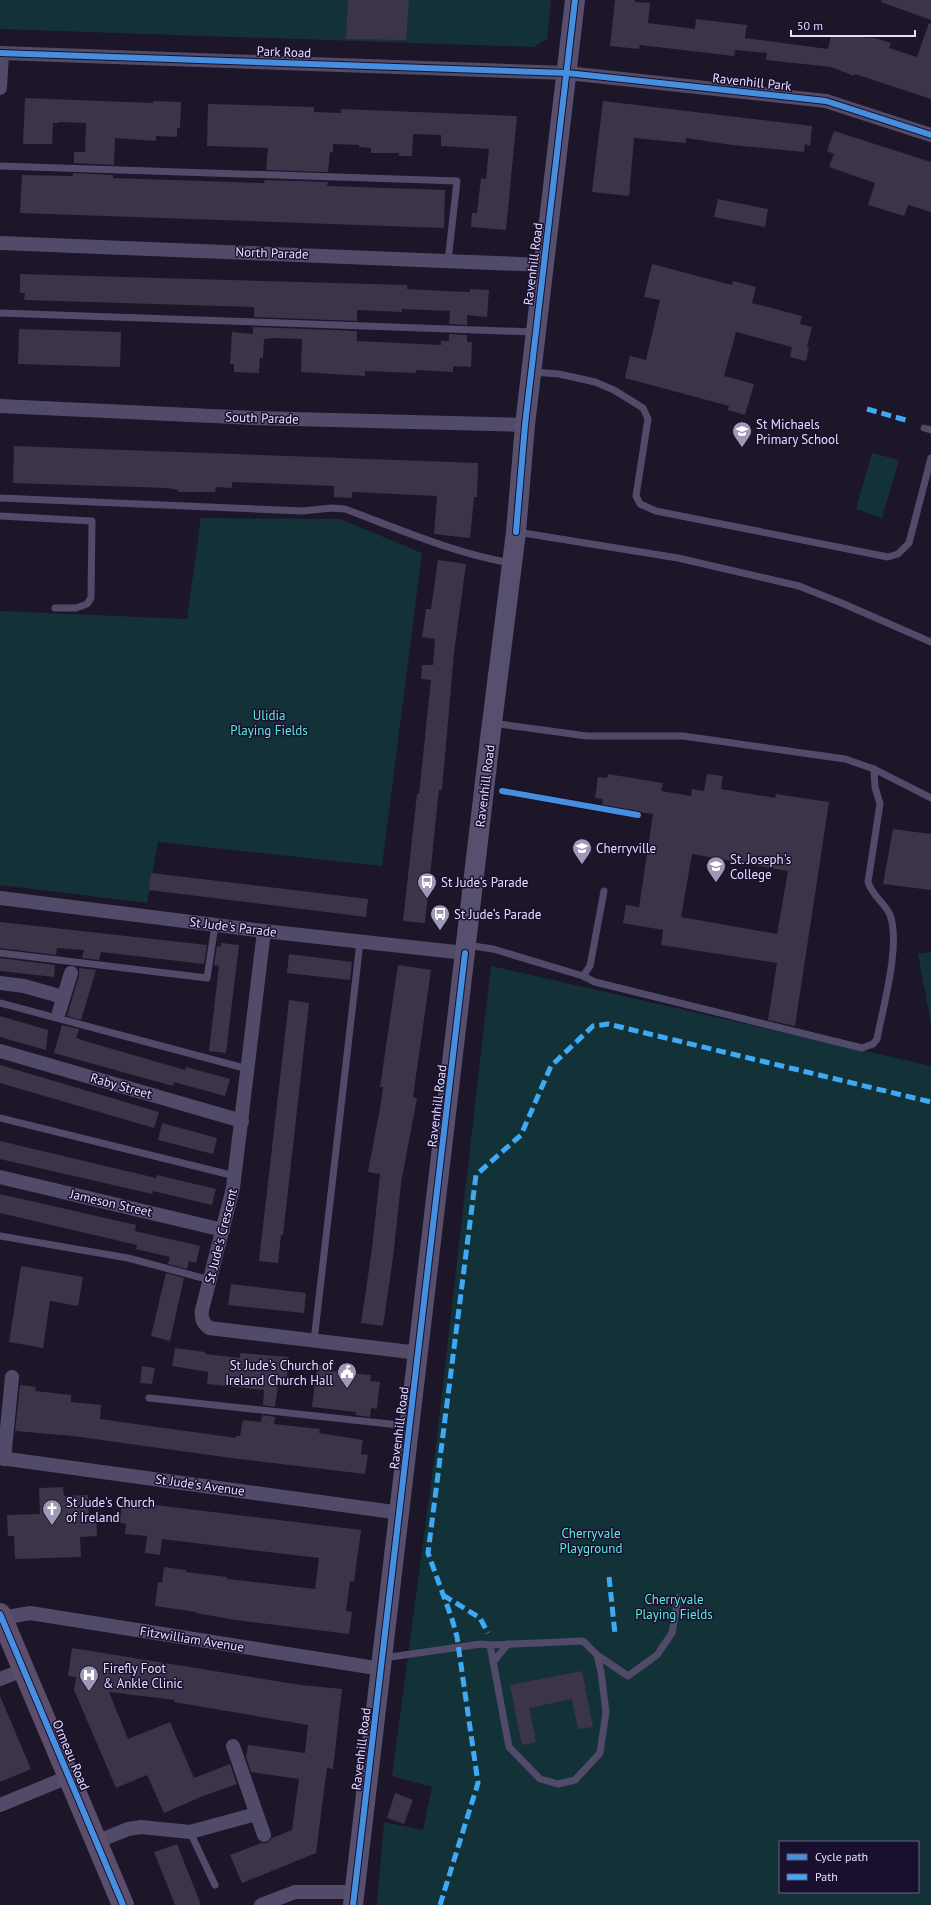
<svg xmlns="http://www.w3.org/2000/svg" width="931" height="1905" font-family="'PT Sans',sans-serif">
<rect width="100%" height="100%" fill="#1c1628"/>
<!-- green -->
<g fill="#133238" fill-rule="evenodd">
<polygon points="0,0 551,0 547,39 534,47 0,29"/>
<polygon points="872,453 899,460 882,518 856,509"/>
<polygon points="201,518 340,519 422,553 382,866 158,842 147,903 0,885 0,611 187,619"/>
<polygon points="931,952 931,1024 918,954"/>
<path d="M 491,966 L 931,1066 L 931,1905 L 377,1905 L 384,1822 L 423,1830 L 432,1787 L 392,1776 L 436,1445 ZM 780,1842 L 918,1842 L 918,1892 L 780,1892 Z"/>
</g>
<!-- building -->
<g fill="#3c3549" fill-rule="evenodd">
<polygon points="348,0 409,0 406,40 346,39"/>
<polygon points="615,0 635,0 635,2 650,3 648,23 695,29 696,19 747,25 745,38 828,49 831,35 875,38 891,43 889,48 917,57 929,23 931,24 931,99 855,74 854,76 831,67 766,60 767,53 735,50 734,56 640,45 639,49 610,46"/>
<polygon points="882,0 931,0 931,20 881,2"/>
<polygon points="25,98 153,103 153,101 181,102 180,128 177,128 177,137 156,136 156,141 115,138 114,165 74,163 74,152 85,152 86,123 59,122 59,123 53,123 52,144 23,144"/>
<polygon points="603,101 812,126 810,146 805,144 804,152 732,145 686,138 686,143 634,138 629,196 592,192"/>
<polygon points="208,104 314,107 314,112 341,113 341,109 517,116 506,230 471,227 472,213 477,213 481,178 486,179 489,149 441,146 441,135 413,134 412,156 399,156 399,153 371,153 371,148 359,147 359,145 333,144 333,152 330,152 328,172 266,170 268,148 207,146"/>
<polygon points="834,131 931,162 931,212 908,205 904,216 868,205 875,183 829,167 834,154 827,151"/>
<polygon points="73,173 113,175 113,178 264,183 265,180 328,182 327,186 445,190 444,228 20,213 22,175 73,176"/>
<polygon points="718,199 768,209 765,227 714,217"/>
<polygon points="652,264 732,285 733,281 756,287 752,303 802,316 800,324 812,327 807,347 809,348 806,361 790,357 792,347 736,332 724,376 754,384 745,415 728,410 729,406 625,378 630,356 646,360 660,300 644,297"/>
<polygon points="20,274 407,285 407,289 443,291 470,292 470,289 489,290 487,317 467,315 467,325 449,324 450,311 402,309 402,312 357,310 357,321 254,317 254,307 24,300 25,293 20,293"/>
<polygon points="253,327 357,331 357,341 441,345 441,341 449,341 449,334 467,335 467,342 472,342 471,367 453,366 453,372 416,370 416,373 365,371 365,376 301,372 302,339 273,338 264,339 263,358 260,358 259,373 234,372 234,364 230,364 232,332 253,334"/>
<polygon points="19,329 121,332 120,367 18,364"/>
<polygon points="14,446 478,463 477,497 474,497 470,538 434,534 437,496 352,492 352,498 334,497 334,486 232,482 232,488 216,487 215,492 178,492 178,490 168,488 13,483"/>
<polygon points="438,560 466,564 454,653 442,790 439,790 425,923 403,921 417,794 419,794 431,680 421,679 422,665 433,665 435,639 422,637 426,609 431,609"/>
<path d="M 608,774 L 663,783 L 661,791 L 691,796 L 692,789 L 704,791 L 707,774 L 723,776 L 721,789 L 775,798 L 776,794 L 829,802 L 795,1026 L 768,1020 L 777,963 L 661,945 L 663,930 L 623,923 L 626,905 L 639,907 L 653,814 L 602,807 L 603,799 L 595,798 L 598,777 L 607,778 ZM 692,854 L 788,871 L 777,934 L 681,917 Z"/>
<polygon points="893,829 931,834 931,890 883,884"/>
<polygon points="151,873 368,899 366,917 149,890"/>
<polygon points="0,922 207,945 204,964 101,952 99,960 82,958 84,950 57,948 56,955 0,948"/>
<polygon points="221,943 239,945 226,1053 209,1051 219,966 214,965 217,946 221,947"/>
<polygon points="289,954 352,962 350,980 287,973"/>
<polygon points="0,958 55,965 54,977 0,971"/>
<polygon points="398,965 431,970 413,1097 417,1098 401,1183 393,1258 383,1326 361,1323 372,1249 380,1174 368,1172 381,1103 383,1087 380,1087"/>
<polygon points="79,968 96,970 81,1020 67,1016 79,976"/>
<polygon points="289,1000 309,1003 283,1235 281,1235 278,1263 259,1261"/>
<polygon points="0,1016 48,1030 46,1050 0,1037"/>
<polygon points="62,1025 79,1029 76,1038 88,1042 185,1070 186,1067 230,1079 225,1096 174,1082 173,1086 54,1053"/>
<polygon points="0,1065 159,1112 154,1128 0,1083"/>
<polygon points="162,1123 217,1138 213,1154 158,1140"/>
<polygon points="0,1141 156,1178 157,1175 216,1189 212,1205 153,1191 152,1194 0,1159"/>
<polygon points="0,1194 136,1225 135,1231 200,1246 196,1263 189,1261 187,1269 168,1264 170,1257 136,1249 137,1245 0,1213"/>
<polygon points="21,1266 83,1277 78,1306 50,1301 43,1348 9,1342"/>
<polygon points="166,1273 184,1278 170,1341 151,1336"/>
<polygon points="231,1284 306,1293 304,1313 228,1305"/>
<polygon points="175,1348 205,1352 205,1354 240,1358 240,1353 289,1357 286,1386 278,1385 275,1407 263,1405 264,1390 207,1384 208,1372 172,1366"/>
<polygon points="317,1365 333,1366 332,1371 371,1375 370,1381 380,1382 377,1409 371,1408 370,1417 356,1415 356,1412 312,1407"/>
<polygon points="142,1366 155,1368 152,1384 140,1383"/>
<polygon points="20,1385 36,1387 35,1391 71,1395 71,1402 101,1405 100,1419 236,1438 236,1436 240,1436 243,1420 261,1422 262,1415 275,1417 274,1424 320,1429 319,1433 363,1440 361,1454 368,1455 365,1474 231,1458 73,1436 15,1431"/>
<polygon points="63,1487 64,1496 88,1495 89,1515 96,1515 97,1536 80,1537 81,1557 15,1559 14,1536 8,1536 7,1515 40,1514 39,1488"/>
<polygon points="122,1501 361,1530 354,1582 350,1581 346,1611 352,1612 349,1634 235,1620 196,1613 196,1612 155,1606 158,1582 162,1583 164,1567 186,1570 186,1572 227,1577 227,1579 315,1589 319,1558 162,1539 160,1555 145,1553 147,1536 125,1534 126,1524 120,1523"/>
<polygon points="72,1648 301,1685 342,1689 333,1769 327,1768 316,1853 242,1883 230,1855 261,1843 267,1843 272,1838 292,1830 299,1779 251,1772 246,1757 248,1745 305,1753 308,1725 174,1702 175,1700 109,1692 128,1739 170,1722 194,1778 230,1764 237,1784 203,1796 164,1813 147,1775 116,1788 74,1690 76,1677 68,1676"/>
<polygon points="582,1671 593,1727 578,1729 572,1699 529,1708 536,1742 522,1745 510,1685"/>
<polygon points="0,1696 31,1769 0,1782"/>
<polygon points="395,1793 413,1800 404,1824 387,1818"/>
<polygon points="177,1844 201,1905 175,1905 154,1852"/>
</g>
<g fill="none" stroke-linecap="round" stroke-linejoin="round">
<!-- lane -->
<g stroke="#514b69" stroke-width="7">
<polyline points="0,166 457,181 448,261"/>
<polyline points="0,313 534,332"/>
<polyline points="532,372 559,374 595,382 614,390 643,408 648,419 636,496 640,504 656,511 888,557 898,554 909,543 931,458"/>
<polyline points="924,428 931,430"/>
<path d="M 0,498 L 303,511 L 332,508 L 345,509 C 399,529 453,553 511,563"/>
<polyline points="0,516 92,521 91,598 87,604 76,608 55,608"/>
<polyline points="517,532 678,558 799,586 844,604 931,642"/>
<polyline points="492,723 587,736 683,736 845,759 874,769 931,798"/>
<polyline points="466,945 493,949 583,976 590,966 604,891"/>
<polyline points="0,953 207,978 215,925"/>
<path d="M 583,976 L 595,982 L 862,1048 L 873,1044 L 877,1039 C 883,1007 901,944 890,915 C 885,903 873,897 868,882 L 880,804 L 875,787 L 874,769"/>
<polyline points="0,1003 248,1069"/>
<polyline points="0,1118 235,1176"/>
<polyline points="0,1236 128,1258 210,1280"/>
<polyline points="314,1341 360,942"/>
<polyline points="149,1398 408,1426"/>
<polyline points="597,1655 601,1672 606,1712 600,1753 575,1780 558,1784 540,1779 509,1747 490,1645 583,1641 597,1655 628,1676 657,1655 672,1633 678,1598"/>
<polyline points="383,1658 481,1644 490,1645"/>
<polyline points="493,1662 508,1644"/>
<polyline points="190,1832 215,1885"/>
</g>
<!-- street -->
<g stroke="#514b69" stroke-width="14">
<polyline points="0,53 567,73 826,101 931,135"/>
<polyline points="0,88 2,53"/>
<polyline points="0,243 544,265"/>
<polyline points="0,406 254,418 525,425"/>
<polyline points="0,898 264,931 465,953"/>
<path d="M 264,931 L 233,1188 L 202,1310 C 201,1318 202,1322 209,1328 L 419,1353"/>
<polyline points="0,983 24,986 63,997"/>
<polyline points="59,1012 71,973"/>
<polyline points="0,1051 242,1121"/>
<polyline points="0,1177 223,1230"/>
<polyline points="0,1458 401,1513"/>
<polyline points="4,1459 12,1377"/>
<polyline points="2,1618 30,1613 382,1669"/>
<polyline points="0,1679 23,1670"/>
<polyline points="233,1746 264,1835"/>
<polyline points="0,1805 68,1777"/>
<polyline points="96,1842 128,1829 141,1827 190,1832 256,1814"/>
<polyline points="261,1905 295,1892 355,1892"/>
</g>
<!-- secondary -->
<polyline stroke="#564f6e" stroke-width="20" points="353,1905 490,739 516,532 525,425 575,0"/>
<!-- primary -->
<polyline stroke="#5c4d6d" stroke-width="22" points="0,1614 123,1905"/>
<!-- quiet -->
<g stroke="#3fa9f5" stroke-width="5" stroke-dasharray="10 5" stroke-linecap="butt">
<polyline points="867,409 909,421"/>
<polyline points="609,1577 615,1634"/>
<polyline points="443,1595 480,1618 488,1633"/>
<polyline points="440,1905 478,1783 457,1637 452,1619 428,1553 476,1175 521,1135 551,1066 593,1026 608,1024 931,1102"/>
</g>
<defs>
<g id="cycleway">
<polyline points="0,53 567,73 826,101 931,135"/>
<polyline points="516,532 525,425 575,0"/>
<polyline points="502,791 638,815"/>
<polyline points="0,1614 123,1905"/>
<polyline points="353,1905 465,953"/>
</g>
</defs>
<!-- cycleway casing -->
<use href="#cycleway" stroke="#190f2f" stroke-width="8"/>
<!-- cycleway -->
<use href="#cycleway" stroke="#468fdf" stroke-width="6"/>
</g>
<!-- icons -->
<defs>
<symbol id="school-pin" viewBox="-11 -11 22 30"><path d="M0 17L-7.5 6A9.5 9.5 0 1 1 7.5 6Z" fill="#9f98b4" stroke="#190f2f"/><path d="M0-5L7-2L0 1L-7-2ZM-4 1L0 2.5L4 1V4Q0 6-4 4Z" fill="#fff"/></symbol>
<symbol id="bus-pin" viewBox="-11 -11 22 30"><path d="M0 17L-7.5 6A9.5 9.5 0 1 1 7.5 6Z" fill="#9f98b4" stroke="#190f2f"/><path d="M-5-6H5V4H4V6H2V4H-2V6H-4V4H-5ZM-3.5-4V0h7V-4ZM-3.5 1.2v1.5H-2V1.2ZM2 1.2v1.5H3.5V1.2Z" fill="#fff"/></symbol>
<symbol id="civic-pin" viewBox="-11 -11 22 30"><path d="M0 17L-7.5 6A9.5 9.5 0 1 1 7.5 6Z" fill="#9f98b4" stroke="#190f2f"/><path d="M-.6-6.5H3V-4.5H.6V-3L4-1V1h2V6H-6V1h2V-1L-.6-3ZM-1.2 2.5V6h2.4V2.5Z" fill="#fff"/></symbol>
<symbol id="church-pin" viewBox="-11 -11 22 30"><path d="M0 17L-7.5 6A9.5 9.5 0 1 1 7.5 6Z" fill="#9f98b4" stroke="#190f2f"/><path d="M-1.2-6h2.4v3.5h3.3v2.4h-3.3V6h-2.4V-.1h-3.3v-2.4h3.3Z" fill="#fff"/></symbol>
<symbol id="hospital-pin" viewBox="-11 -11 22 30"><path d="M0 17L-7.5 6A9.5 9.5 0 1 1 7.5 6Z" fill="#9f98b4" stroke="#190f2f"/><path d="M-5-5h3v3.5h4V-5h3V5h-3V1.5h-4V5h-3Z" fill="#fff"/></symbol>
</defs>
<g fill-rule="evenodd">
<use href="#school-pin" x="731" y="420" width="22" height="30"/>
<use href="#school-pin" x="571" y="837" width="22" height="30"/>
<use href="#school-pin" x="705" y="855" width="22" height="30"/>
<use href="#bus-pin" x="416" y="871" width="22" height="30"/>
<use href="#bus-pin" x="429" y="903" width="22" height="30"/>
<use href="#civic-pin" x="336" y="1361" width="22" height="30"/>
<use href="#church-pin" x="41" y="1498" width="22" height="30"/>
<use href="#hospital-pin" x="78" y="1664" width="22" height="30"/>
</g>
<g text-anchor="middle" dominant-baseline="central" stroke-width="3" stroke-linejoin="round" paint-order="stroke">
<!-- street labels -->
<g font-size="13" fill="#e6deff" stroke="#190f2f">
<text transform="translate(284 52) rotate(2)">Park Road</text>
<text transform="translate(752 82) rotate(6)">Ravenhill Park</text>
<text transform="translate(272 253) rotate(2)">North Parade</text>
<text transform="translate(533 264) rotate(-83)">Ravenhill Road</text>
<text transform="translate(262 418) rotate(2)">South Parade</text>
<text transform="translate(485 786) rotate(-83)">Ravenhill Road</text>
<text transform="translate(233 927) rotate(7)">St Jude's Parade</text>
<text transform="translate(121 1086) rotate(16)">Raby Street</text>
<text transform="translate(437 1106) rotate(-83)">Ravenhill Road</text>
<text transform="translate(111 1203) rotate(13)">Jameson Street</text>
<text transform="translate(221 1236) rotate(-76)">St Jude's Crescent</text>
<text transform="translate(399 1428) rotate(-83)">Ravenhill Road</text>
<text transform="translate(200 1485) rotate(8)">St Jude's Avenue</text>
<text transform="translate(192 1639) rotate(9)">Fitzwilliam Avenue</text>
<text transform="translate(361 1749) rotate(-83)">Ravenhill Road</text>
<text transform="translate(71 1755) rotate(67)">Ormeau Road</text>
</g>
<!-- poi labels -->
<g font-size="13" fill="#e6deff" stroke="#190f2f" text-anchor="start">
<text x="756" y="424">St Michaels<tspan x="756" dy="15">Primary School</tspan></text>
<text x="596" y="848">Cherryville</text>
<text x="730" y="859">St. Joseph's<tspan x="730" dy="15">College</tspan></text>
<text x="441" y="882">St Jude’s Parade</text>
<text x="454" y="914">St Jude‘s Parade</text>
<text x="333" y="1365" text-anchor="end">St Jude's Church of<tspan x="333" dy="15">Ireland Church Hall</tspan></text>
<text x="66" y="1502">St Jude's Church<tspan x="66" dy="15">of Ireland</tspan></text>
<text x="103" y="1668">Firefly Foot<tspan x="103" dy="15">&amp; Ankle Clinic</tspan></text>
</g>
<!-- park labels -->
<g font-size="13" fill="#5cecdd" stroke="#190f2f">
<text x="269" y="715">Ulidia<tspan x="269" dy="15">Playing Fields</tspan></text>
<text x="591" y="1533">Cherryvale<tspan x="591" dy="15">Playground</tspan></text>
<text x="674" y="1599">Cherryvale<tspan x="674" dy="15">Playing Fields</tspan></text>
</g>
</g>
<!-- legend -->
<rect x="779" y="1841" width="140" height="52" fill="#190f2f" stroke="#6b6282"/>
<rect x="787" y="1854" width="20" height="6" fill="#468fdf" stroke="#6b6282"/>
<text x="815" y="1861" font-size="12" fill="#e6deff">Cycle path</text>
<rect x="787" y="1874" width="20" height="6" fill="#3fa9f5" stroke="#6b6282"/>
<text x="815" y="1881" font-size="12" fill="#e6deff">Path</text>
<!-- scale -->
<path d="M791 30v6h124v-6" fill="none" stroke="#e6deff" stroke-width="2"/>
<text x="797" y="30" font-size="12" fill="#e6deff" stroke="#190f2f" stroke-width="3" paint-order="stroke">50 m</text>
</svg>
